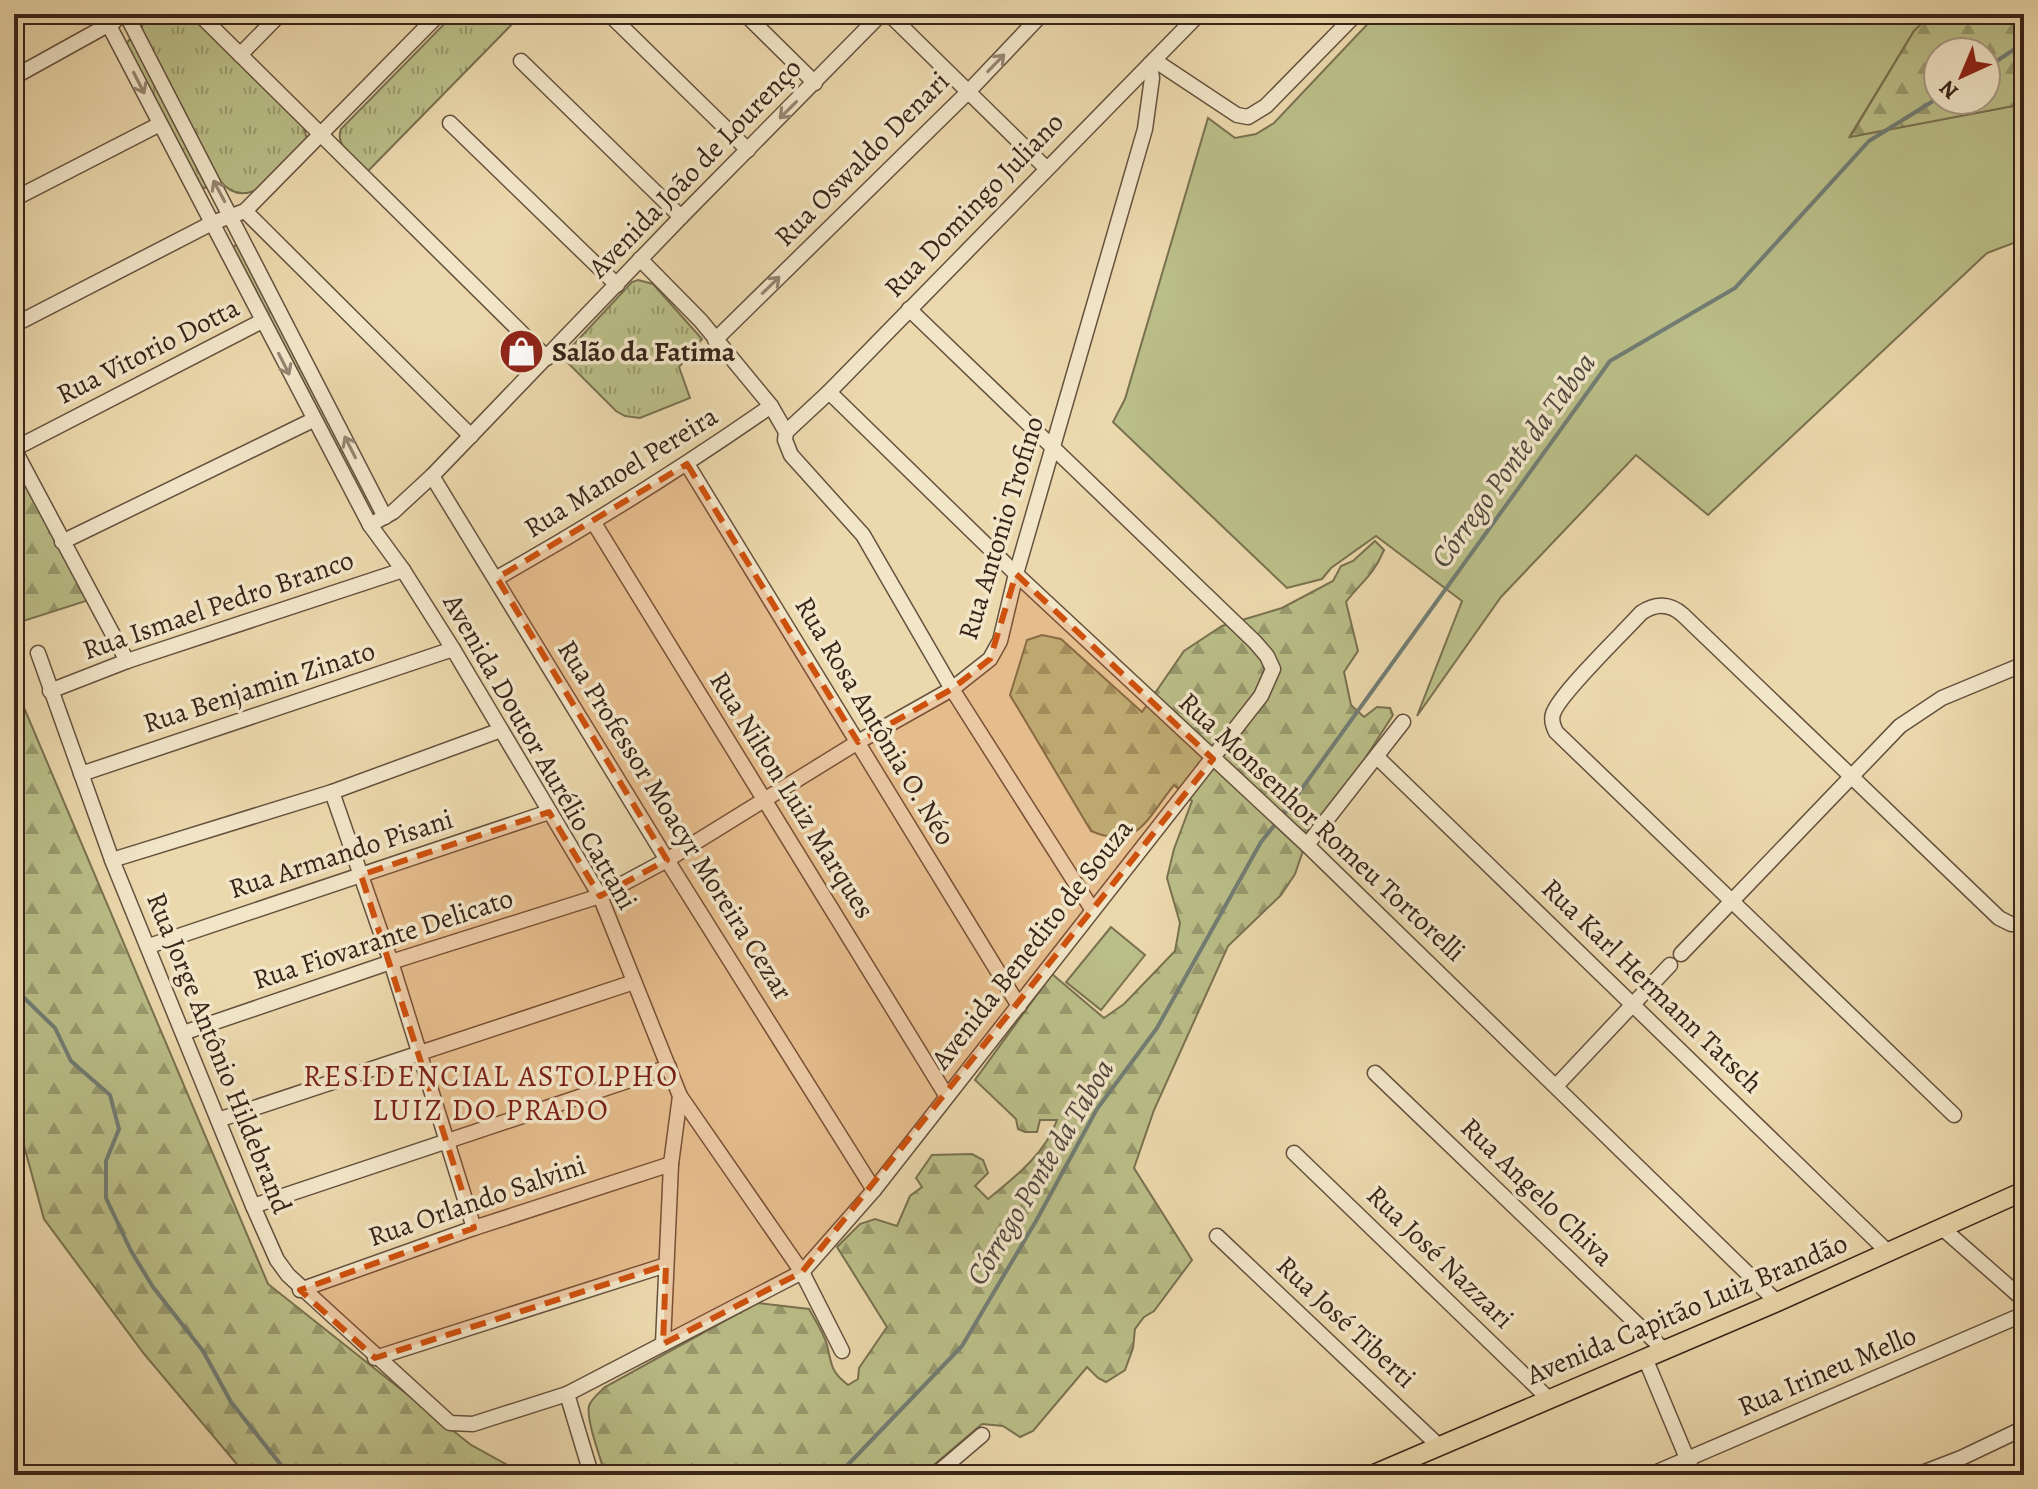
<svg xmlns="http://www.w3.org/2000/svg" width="2038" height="1489" font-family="Alegreya,serif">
<defs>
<pattern id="forest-firs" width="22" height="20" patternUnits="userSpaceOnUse" patternTransform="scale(2)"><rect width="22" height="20" fill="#babe88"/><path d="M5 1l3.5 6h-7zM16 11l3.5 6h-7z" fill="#989a6e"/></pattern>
<pattern id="park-tufts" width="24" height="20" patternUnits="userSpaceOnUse" patternTransform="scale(2)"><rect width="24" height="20" fill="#babe88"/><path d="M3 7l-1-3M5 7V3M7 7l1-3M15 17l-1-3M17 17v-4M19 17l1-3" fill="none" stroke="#989a6e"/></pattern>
</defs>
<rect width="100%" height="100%" fill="#ebd8ac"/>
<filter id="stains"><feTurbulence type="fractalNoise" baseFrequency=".0025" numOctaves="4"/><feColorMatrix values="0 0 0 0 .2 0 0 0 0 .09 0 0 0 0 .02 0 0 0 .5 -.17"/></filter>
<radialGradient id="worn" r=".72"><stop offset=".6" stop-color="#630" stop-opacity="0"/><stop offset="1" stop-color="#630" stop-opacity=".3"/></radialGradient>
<!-- grass -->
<g fill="#babe88" stroke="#797150" stroke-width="2">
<polygon points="1377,14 1932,14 1914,31 1850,136 2024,104 2024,239 1987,253 1708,515 1636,455 1501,597 1417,716 1462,601 1376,536 1331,568 1322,579 1287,588 1113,422 1125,399 1208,118 1235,138 1256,134 1274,123"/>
<polygon points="1111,927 1145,955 1101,1010 1066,982"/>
</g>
<!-- forest -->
<g fill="url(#forest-firs)" stroke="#797150" stroke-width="2" fill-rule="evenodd">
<path d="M 1932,14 L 2024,14 L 2024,104 L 1850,137 L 1914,31 ZM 1938,52 L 1986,52 L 1986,100 L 1938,100 Z"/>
<polygon points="14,459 89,600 14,624"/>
<path d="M 1375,541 L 1384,550 C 1373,576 1362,581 1346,602 L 1358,651 L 1344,672 L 1351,705 L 1364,717 L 1377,707 L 1390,708 L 1393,715 L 1364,760 L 1311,828 L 1295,874 L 1281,895 L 1228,946 L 1154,1110 L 1134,1168 L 1192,1260 L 1154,1311 L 1144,1317 L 1135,1329 L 1133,1348 L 1125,1370 L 1106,1382 L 1098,1378 L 1087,1367 L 1033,1431 L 1020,1437 L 1003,1426 L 982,1424 L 922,1475 L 605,1475 C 601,1458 586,1421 589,1406 C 591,1399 600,1392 605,1387 L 757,1303 L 809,1309 C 815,1320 824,1333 827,1345 C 832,1365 830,1371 848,1385 L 858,1379 L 859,1368 L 887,1327 L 837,1247 L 860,1224 L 875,1219 L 897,1226 L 910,1196 L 922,1187 L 916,1178 L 932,1155 L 972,1154 L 983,1160 L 988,1173 L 975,1186 L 988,1199 C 1014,1178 1046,1153 1057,1120 L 1040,1120 L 1037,1132 L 1025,1132 L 1018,1129 L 1016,1119 L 975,1080 L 1052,974 L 1104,1018 L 1124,1004 L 1175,951 L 1180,923 L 1167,878 L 1174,849 L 1192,801 L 1174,785 C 1147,818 1138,851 1091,831 L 1010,695 L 1027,640 L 1042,635 L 1061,639 L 1142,712 L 1184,651 L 1222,626 L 1282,608 L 1333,581 L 1341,566 L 1353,561 Z"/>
<polygon points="14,684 268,1284 471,1445 526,1475 246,1475 144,1354 44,1219 14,1109"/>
</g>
<!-- park -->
<g fill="url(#park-tufts)" stroke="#797150" stroke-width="2">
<path d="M 142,14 L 191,14 L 303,124 L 307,140 C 285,162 251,218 220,181 L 142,31 Z"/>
<path d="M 454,14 L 522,14 L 368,171 C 356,159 334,146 341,129 Z"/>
<polygon points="129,40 132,40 208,187 207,188 199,187 126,45"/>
<polygon points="236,245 240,245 368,496 364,499 233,247"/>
<polygon points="638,280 653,284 702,339 679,367 690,398 640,418 625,416 616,411 562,357 632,282"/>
</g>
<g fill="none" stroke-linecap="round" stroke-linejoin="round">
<!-- stream -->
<g stroke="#727d74" stroke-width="4">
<polyline points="1986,68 2024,43"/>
<polyline points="1285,812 1610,361 1735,288 1869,141 1938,98"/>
<polyline points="14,988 55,1028 71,1061 110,1095 119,1129 106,1161 106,1198 131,1251 153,1287 203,1351 231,1402 289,1475"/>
<polyline points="838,1475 962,1346 1036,1221 1097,1109 1157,1028 1261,842 1273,827"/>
</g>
<defs>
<g id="minor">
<polyline points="103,14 370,525"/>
<polyline points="126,14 385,517"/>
<polyline points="199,14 547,358"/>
<polyline points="609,14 748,150"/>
<polyline points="745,14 815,83"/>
<polyline points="889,14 1046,168"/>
<polyline points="240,55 280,14"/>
<polyline points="1154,60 1237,115 1248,117 1266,106 1356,14"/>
<polyline points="521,61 681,217"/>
<polyline points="14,77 115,21"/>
<polyline points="450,123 617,285"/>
<polyline points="14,199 160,124"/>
<polyline points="245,211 471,436"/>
<polyline points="640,259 701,321 771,406 786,432 785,440 791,455 863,535 952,689 1092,909"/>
<polyline points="14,325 212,223 245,211 439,14"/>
<polyline points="715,340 968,92 1042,14"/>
<polyline points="829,392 1016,574 1307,845 1777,1302"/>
<polyline points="786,432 829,392 1199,14"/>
<polyline points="14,449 262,321"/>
<polyline points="14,449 127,661"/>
<polyline points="687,464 1019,1006"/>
<polyline points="432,476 667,860 874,1190"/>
<polyline points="594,523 946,1095"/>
<polyline points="62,542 313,420"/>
<path d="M 497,578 C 591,525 682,468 771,406"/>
<polyline points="38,653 112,860 253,1206 277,1260 288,1275 450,1423 473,1424 567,1394 802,1272 874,1190 1261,696 1273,669 1267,656 1255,642 909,309"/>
<polyline points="50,691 127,661 403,570"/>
<polyline points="1378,758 1889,1253"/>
<polyline points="81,774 453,649"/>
<polyline points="332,792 391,962 474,1228"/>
<polyline points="1307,845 1403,722"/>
<polyline points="112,860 332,792 501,730"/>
<polyline points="149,946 549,812"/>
<polyline points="1681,954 1900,726 1942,698 2024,664"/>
<polyline points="183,1033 391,962 600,896 667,860 858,742 952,689 990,659 1000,641 1016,574 1145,129 1152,78 1150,64"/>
<polyline points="1375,1073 1663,1349"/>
<polyline points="1557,1085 1670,965"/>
<polyline points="680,1096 802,1272 842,1351"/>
<path d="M 1954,1115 L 1556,732 C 1553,726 1551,720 1553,714 C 1558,695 1624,632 1641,613 C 1655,603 1670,603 1683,615 L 1999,918 L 2011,924 L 2024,924"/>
<polyline points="218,1120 634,982"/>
<polyline points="1294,1153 1549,1399"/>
<polyline points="253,1206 669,1067"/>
<polyline points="1941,1227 2024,1300"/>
<polyline points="1217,1236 1439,1446"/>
<polyline points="300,1290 474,1228 671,1164"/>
<polyline points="663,1344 671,1164 680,1096 600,896 453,649 403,570 370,525 393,512 432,476 681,217 881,14"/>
<polyline points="375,1358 666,1265"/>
<polyline points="1645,1358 1694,1475"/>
<polyline points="567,1394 589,1467 594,1475"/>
<polyline points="935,1475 982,1435"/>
<polyline points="1650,1475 2024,1314"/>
<polyline points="1917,1475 1961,1458 2024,1428"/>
</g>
<polyline id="major" points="1372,1475 1777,1302 2024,1191"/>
</defs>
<!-- minor casing -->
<use href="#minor" stroke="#65513e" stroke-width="17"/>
<!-- major casing -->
<use href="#major" stroke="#382419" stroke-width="21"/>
<!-- minor -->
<use href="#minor" stroke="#f2e6c9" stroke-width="14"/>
<!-- major -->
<use href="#major" stroke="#ebd8ac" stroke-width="18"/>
</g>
<!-- one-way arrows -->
<defs><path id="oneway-shaft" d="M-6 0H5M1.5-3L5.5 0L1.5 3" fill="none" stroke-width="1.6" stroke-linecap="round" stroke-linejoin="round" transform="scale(2)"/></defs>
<g stroke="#958571">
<use href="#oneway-shaft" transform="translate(996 63) rotate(-46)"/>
<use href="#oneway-shaft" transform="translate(139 83) rotate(63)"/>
<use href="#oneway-shaft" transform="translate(788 110) rotate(135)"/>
<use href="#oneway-shaft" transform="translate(219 191) rotate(-118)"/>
<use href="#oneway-shaft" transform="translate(771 285) rotate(-44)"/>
<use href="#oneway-shaft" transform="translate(284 364) rotate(63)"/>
<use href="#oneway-shaft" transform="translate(350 447) rotate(-117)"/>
</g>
<!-- marked area -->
<path fill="#ce510e" fill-opacity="0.2" stroke="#ce510e" stroke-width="6" stroke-dasharray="16 10" stroke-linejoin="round" d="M 687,464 L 858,742 L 952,689 L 990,659 L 1016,574 L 1213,759 L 802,1272 L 663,1344 L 666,1265 L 375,1358 L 300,1290 L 474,1228 L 361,875 L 549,812 L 600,896 L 667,860 L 497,578 Z"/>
<!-- icons -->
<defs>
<symbol id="shop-disc" viewBox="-11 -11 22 22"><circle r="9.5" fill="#8f2418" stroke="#f2e6c9"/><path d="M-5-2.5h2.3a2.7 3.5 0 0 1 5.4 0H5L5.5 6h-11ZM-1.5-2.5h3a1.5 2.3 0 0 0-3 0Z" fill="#fff"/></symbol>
</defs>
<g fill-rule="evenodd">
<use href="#shop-disc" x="496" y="326" width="51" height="51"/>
</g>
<g text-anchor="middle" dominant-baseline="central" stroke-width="7" stroke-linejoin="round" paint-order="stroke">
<!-- street labels -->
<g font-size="28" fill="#382419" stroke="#f2e6c9">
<text transform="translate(862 159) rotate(-45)">Rua Oswaldo Denari</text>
<text transform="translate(695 168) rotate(-46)">Avenida João de Lourenço</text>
<text transform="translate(974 205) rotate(-46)">Rua Domingo Juliano</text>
<text transform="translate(148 351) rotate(-27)">Rua Vitorio Dotta</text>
<text transform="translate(621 472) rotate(-32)">Rua Manoel Pereira</text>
<text transform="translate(1001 528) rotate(-73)">Rua Antonio Trofino</text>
<text transform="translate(218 605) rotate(-19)">Rua Ismael Pedro Branco</text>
<text transform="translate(259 687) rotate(-18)">Rua Benjamin Zinato</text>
<text transform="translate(875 721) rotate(59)">Rua Rosa Antônia O. Néo</text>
<text transform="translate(540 752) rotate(60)">Avenida Doutor Aurélio Cattani</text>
<text transform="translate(792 795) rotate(58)">Rua Nilton Luiz Marques</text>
<text transform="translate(675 820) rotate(58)">Rua Professor Moacyr Moreira Cezar</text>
<text transform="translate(1322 827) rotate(43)">Rua Monsenhor Romeu Tortorelli</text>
<text transform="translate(341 854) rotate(-18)">Rua Armando Pisani</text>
<text transform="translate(383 939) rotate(-18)">Rua Fiovarante Delicato</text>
<text transform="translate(1032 944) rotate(-52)">Avenida Benedito de Souza</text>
<text transform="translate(1652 986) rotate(44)">Rua Karl Hermann Tatsch</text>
<text transform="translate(219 1053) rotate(68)">Rua Jorge Antônio Hildebrand</text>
<text transform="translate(1537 1192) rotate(44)">Rua Angelo Chiva</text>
<text transform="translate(477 1201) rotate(-19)">Rua Orlando Salvini</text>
<text transform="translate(1440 1257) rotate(44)">Rua José Nazzari</text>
<text transform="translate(1687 1309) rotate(-23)">Avenida Capitão Luiz Brandão</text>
<text transform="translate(1346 1322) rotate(43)">Rua José Tiberti</text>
<text transform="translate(1827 1371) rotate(-23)">Rua Irineu Mello</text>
</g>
<!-- poi labels -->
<g font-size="28" font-weight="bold" fill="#382419" stroke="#f2e6c9" text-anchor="start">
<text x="552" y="352">Salão da Fatima</text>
</g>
<!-- water labels -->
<g font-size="30" font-style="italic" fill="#50493f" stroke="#f2e6c9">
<text transform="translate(1513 460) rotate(-54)">Córrego Ponte da Taboa</text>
<text transform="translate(1040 1172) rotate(-59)">Córrego Ponte da Taboa</text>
</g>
<!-- neighbourhood labels -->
<g font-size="30" letter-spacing="2" fill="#7a1f14" stroke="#f2e6c9">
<text x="491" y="1076">RESIDENCIAL ASTOLPHO<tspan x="491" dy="34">LUIZ DO PRADO</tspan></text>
</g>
</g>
<!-- margin -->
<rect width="2038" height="1489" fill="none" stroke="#ebd8ac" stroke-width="48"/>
<rect x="16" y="16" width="2006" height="1457" fill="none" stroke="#382419" stroke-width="4"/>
<rect x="24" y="24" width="1990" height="1441" fill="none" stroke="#382419" stroke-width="2"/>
<!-- north arrow -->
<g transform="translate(1962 76) rotate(224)"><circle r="38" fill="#f2e6c9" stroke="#a89883" stroke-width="2"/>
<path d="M0-6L14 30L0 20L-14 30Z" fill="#8f2418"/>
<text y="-12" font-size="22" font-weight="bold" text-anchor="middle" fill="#382419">N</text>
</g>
<rect width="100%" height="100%" filter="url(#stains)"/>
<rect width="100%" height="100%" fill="url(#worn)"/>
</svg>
